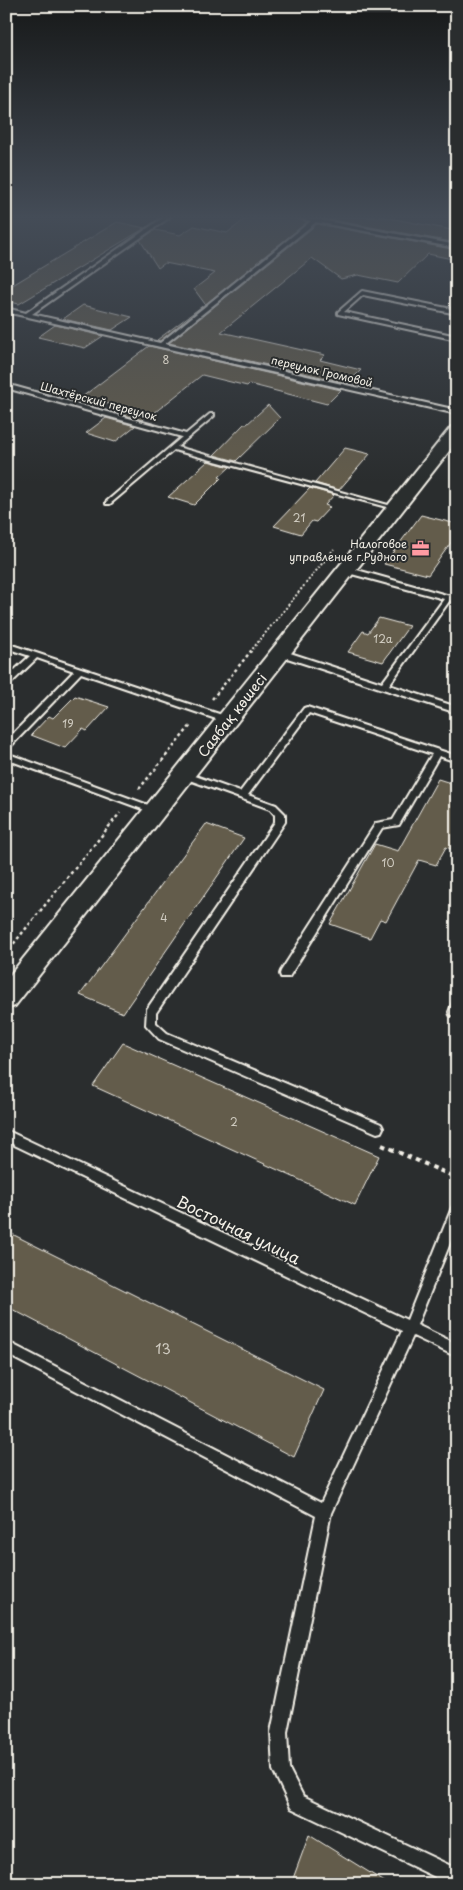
<svg xmlns="http://www.w3.org/2000/svg" width="463" height="1890" font-family="'Playpen Sans',sans-serif">
<rect width="100%" height="100%" fill="#2a2d2e"/>
<filter id="ink" filterUnits="userSpaceOnUse"><feTurbulence type="fractalNoise" baseFrequency=".02" numOctaves="2"/><feDisplacementMap in="SourceGraphic" scale="10" xChannelSelector="R" yChannelSelector="G"/><feConvolveMatrix kernelMatrix="1 2 1 2 8 2 1 2 1" color-interpolation-filters="sRGB"/></filter>
<g filter="url(#ink)">
<!-- building -->
<g fill="#645c4c" stroke="#f4f1e8">
<polygon points="248,217 294,217 307,222 160,341 157,340 205,304 194,289 215,273 165,263 158,268 140,240 155,230 180,235 194,226 227,233"/>
<polygon points="316,217 384,217 457,231 457,243"/>
<polygon points="117,222 145,228 19,304 6,301 6,289"/>
<polygon points="317,224 457,250 457,260 428,254 398,283 358,275 341,279 312,258 221,332 325,355 320,360 361,370 348,383 169,343"/>
<polygon points="83,305 132,317 112,330 63,319"/>
<polygon points="55,325 103,336 85,348 38,337"/>
<polygon points="149,346 341,390 327,404 249,384 247,386 202,375 149,417 147,416 142,420 114,412 121,407 82,397"/>
<polygon points="268,405 280,418 236,461 214,455 244,424 247,424"/>
<polygon points="106,418 135,426 115,442 86,433"/>
<polygon points="345,448 370,454 339,490 315,483"/>
<polygon points="208,461 230,467 219,477 221,478 194,505 168,497"/>
<polygon points="310,488 334,495 325,505 330,507 316,522 312,521 301,534 274,526"/>
<polygon points="421,515 457,524 457,534 428,575 384,564"/>
<polygon points="379,618 409,626 383,662 348,652 363,631 368,633"/>
<polygon points="75,696 109,707 87,731 83,729 65,748 31,735 49,716 53,718"/>
<polygon points="438,779 457,785 457,838 451,849 446,847 436,865 419,860 386,921 380,919 370,938 330,924 375,844 398,851"/>
<polygon points="206,824 244,838 123,1013 80,995"/>
<polygon points="123,1043 379,1156 355,1205 93,1086"/>
<polygon points="6,1231 324,1390 294,1457 6,1306"/>
<polygon points="309,1835 388,1884 291,1884"/>
</g>
<g fill="none" stroke-linecap="round" stroke-linejoin="round">
<defs>
<g id="service">
<polygon points="164,217 170,217 32,314 160,343 311,221 296,217 315,219 457,245 457,248 316,222 165,344 457,410 457,414 6,312 6,308 26,313"/>
<polygon points="362,291 457,310 457,314 363,295 344,312 457,336 457,340 338,314 338,312"/>
<polygon points="6,384 186,434 210,414 214,414 214,416 177,447 399,508 394,509 174,450 110,504 106,504 106,502 182,437 6,388"/>
<polygon points="344,568 350,568 457,598 457,602 450,600 389,685 457,707 457,713 278,655 278,651 284,651 382,683 444,599 344,572"/>
<polygon points="6,643 231,718 232,720 231,722 225,722 81,673 9,748 6,749 6,741 74,671 37,658 9,685 6,685 6,678 30,656 6,648"/>
<polygon points="307,707 457,756 457,762 439,756 399,825 382,828 289,977 281,977 280,974 281,971 376,823 393,820 432,754 309,713 248,795 276,805 285,814 285,822 156,1013 156,1023 167,1033 381,1124 383,1128 381,1132 377,1133 159,1039 146,1025 147,1009 275,822 275,815 270,809 181,777 180,775 184,772 240,792 304,708"/>
<polygon points="6,753 159,809 161,811 159,813 153,813 6,759"/>
<polygon points="457,1001 457,1015 450,1015 449,1012 453,1002"/>
<polygon points="6,1130 407,1320 451,1210 453,1206 457,1205 457,1226 417,1325 457,1344 457,1357 413,1336 331,1513 287,1732 289,1769 303,1796 451,1866 457,1870 457,1884 433,1884 435,1877 291,1808 273,1770 271,1732 316,1516 6,1354 6,1341 321,1503 402,1331 6,1141"/>
</g>
<polygon id="tertiary" points="457,425 457,441 15,1006 6,1009 6,980 451,427"/>
</defs>
<!-- service casing -->
<use href="#service" stroke="#f4f1e8" stroke-width="4"/>
<!-- tertiary casing -->
<use href="#tertiary" stroke="#f4f1e8" stroke-width="4"/>
<!-- path-far2 -->
<polyline stroke="#f4f1e8" stroke-width="2" stroke-dasharray="2 2" stroke-linecap="butt" points="250,652 334,549"/>
<!-- path-far1 -->
<g stroke="#f4f1e8" stroke-width="2.5" stroke-dasharray="3 3" stroke-linecap="butt">
<polyline points="212,699 251,651"/>
<polyline points="139,789 192,724"/>
<polyline points="6,953 120,813"/>
</g>
<!-- path -->
<polyline stroke="#f4f1e8" stroke-width="4" stroke-dasharray="4.5 4.5" stroke-linecap="butt" points="382,1145 457,1178"/>
<!-- service -->
<use href="#service" fill="#2a2d2e" fill-rule="evenodd"/>
<!-- tertiary -->
<use href="#tertiary" fill="#2a2d2e" fill-rule="evenodd"/>
</g>
</g>
<!-- sky -->
<linearGradient id="sky" x2="0" y2="1"><stop stop-color="#171919"/><stop offset="0.45" stop-color="#444c57"/><stop offset="1" stop-color="#444c57" stop-opacity="0"/></linearGradient>
<rect width="463" height="482" fill="url(#sky)"/>
<!-- icons -->
<defs>
<symbol id="office-bare" viewBox="-9 -9 18 18"><path d="M-6-3h4V-5.5h4V-3h4V5H-6ZM-1-4.5V-3h2v-1.5ZM-6 0V1H6V0Z" fill="#ff9aa2" stroke="#2a2d2e" stroke-width="2.5" paint-order="stroke"/></symbol>
</defs>
<g fill-rule="evenodd">
<use href="#office-bare" x="408" y="536" width="25" height="25"/>
</g>
<g text-anchor="middle" dominant-baseline="central" stroke-width="4" stroke-linejoin="round" paint-order="stroke">
<!-- number labels -->
<g font-size="11" fill="#d0ccc1">
<text x="166" y="359">8</text>
<text x="299" y="517">21</text>
<text x="383" y="638">12а</text>
<text x="68" y="723">19</text>
<text x="388" y="862">10</text>
<text x="164" y="917">4</text>
<text x="234" y="1121">2</text>
</g>
<!-- far-street labels -->
<g font-size="11" fill="#f4f1e8" stroke="#2a2d2e">
<text transform="translate(322 371) rotate(13)">переулок Громовой</text>
<text transform="translate(99 401) rotate(15)">Шахтёрский переулок</text>
</g>
<!-- far-poi labels -->
<g font-size="11" fill="#f4f1e8" stroke="#2a2d2e" text-anchor="end">
<text x="407" y="543">Налоговое<tspan x="407" dy="13">управление г.Рудного</tspan></text>
</g>
<!-- street labels -->
<g font-size="14" fill="#f4f1e8" stroke="#2a2d2e">
<text transform="translate(232 715) rotate(-52)">Саябақ көшесі</text>
</g>
<!-- near-number labels -->
<g font-size="14" fill="#d0ccc1">
<text x="163" y="1348">13</text>
</g>
<!-- near-street labels -->
<g font-size="16" fill="#f4f1e8" stroke="#2a2d2e">
<text transform="translate(239 1229) rotate(26)">Восточная улица</text>
</g>
</g>
<!-- margin -->
<rect width="463" height="1890" fill="none" stroke="#2a2d2e" stroke-width="25"/>
<rect x="12" y="12" width="438" height="1865" fill="none" stroke="#f4f1e8" stroke-width="2" filter="url(#ink)"/>
</svg>
